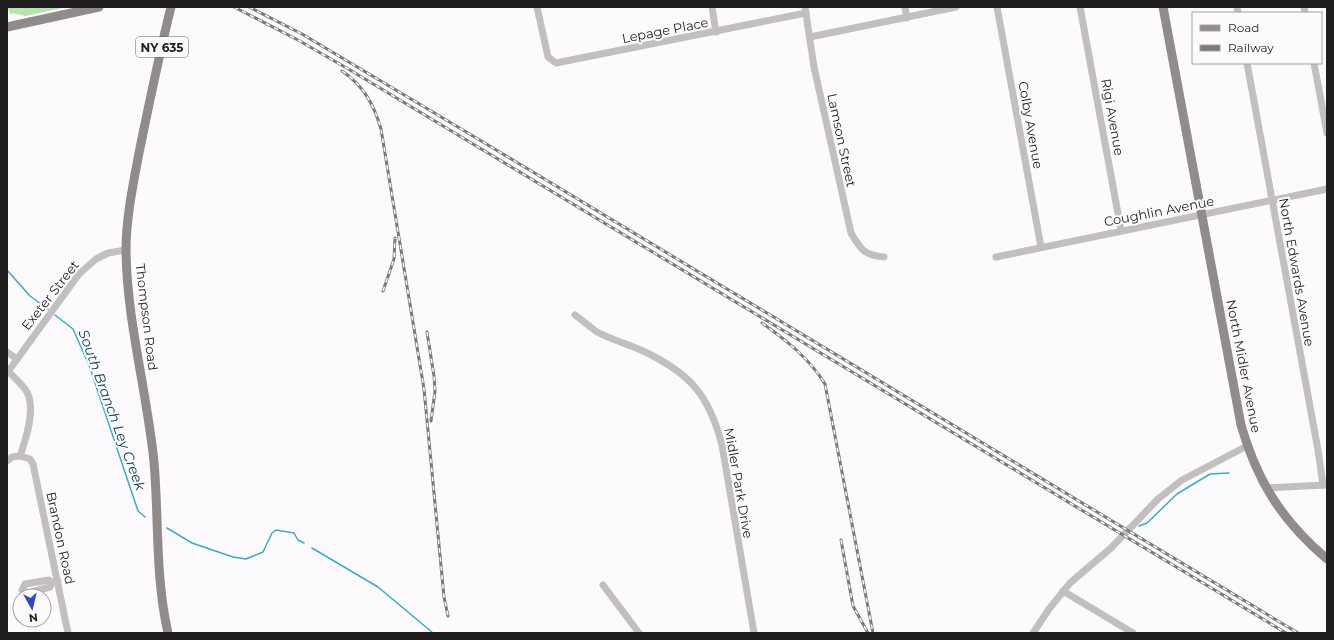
<svg xmlns="http://www.w3.org/2000/svg" width="1334" height="640" font-family="Montserrat,sans-serif">
<rect width="100%" height="100%" fill="#fdfafe"/>
<!-- green -->
<polygon fill="#b6e5ac" points="7,7 67,7 25,16 13,13 11,15"/>
<g fill="none" stroke-linecap="round" stroke-linejoin="round">
<!-- stream -->
<g stroke="#36abd5" stroke-width="1.5">
<polyline points="7,270 30,296 48,309"/>
<polyline points="55,315 73,329 89,365 138,511 145,517"/>
<polyline points="1139,526 1147,523 1177,494 1210,474 1229,473"/>
<polyline points="167,528 192,543 233,557 246,559 263,552 272,533 276,530 294,533 298,540 304,543"/>
<polyline points="312,548 378,587 433,633"/>
</g>
<!-- minor -->
<g stroke="#c3bebf" stroke-width="7">
<polyline points="537,7 548,57 556,63 806,13"/>
<polyline points="712,7 716,32"/>
<path d="M 805,7 L 814,67 L 851,233 C 861,250 864,255 884,257"/>
<polyline points="905,7 907,18"/>
<polyline points="997,7 1041,247"/>
<polyline points="1080,7 1121,230"/>
<polyline points="1237,7 1238,13"/>
<polyline points="1304,7 1305,13"/>
<polyline points="810,37 956,7"/>
<polyline points="1247,63 1318,450 1323,485"/>
<polyline points="1314,63 1327,133"/>
<polyline points="996,257 1327,189"/>
<path d="M 575,315 C 582,320 590,327 597,332 C 612,340 628,344 643,351 C 690,373 709,395 722,445 L 754,633"/>
<polyline points="7,352 17,359"/>
<polyline points="7,373 79,274 96,259 108,253 126,250"/>
<polyline points="20,456 30,459 33,464 68,633"/>
<path d="M 7,461 L 12,457 L 20,456 C 26,439 36,409 27,392 C 22,384 15,378 8,371"/>
<polyline points="1266,488 1326,485"/>
<polyline points="52,583 49,580 25,584 22,590 28,593 50,587 52,583 58,581"/>
<polyline points="603,585 639,633"/>
<polyline points="1063,591 1133,633"/>
<polyline points="1033,633 1049,609 1070,583 1111,548 1158,499 1182,480 1247,446"/>
</g>
<!-- major -->
<g stroke="#928b8c" stroke-width="9">
<path d="M 1163,7 L 1241,425 C 1257,481 1282,521 1327,559"/>
<polyline points="7,27 99,7"/>
<path d="M 168,633 C 155,576 159,519 154,462 C 147,392 127,322 126,251 C 126,218 133,185 139,153 C 149,104 159,55 171,7"/>
</g>
<defs>
<g id="rail">
<polyline points="234,7 298,40 350,70 1286,633"/>
<polyline points="249,7 302,34 473,136 1298,633"/>
<path d="M 342,71 C 364,86 374,105 381,129 L 424,389 L 444,597 L 448,616"/>
<polyline points="383,291 394,259 395,238"/>
<path d="M 762,323 C 787,341 809,358 825,384 L 873,633"/>
<polyline points="427,332 434,376 435,391 431,421"/>
<polyline points="841,540 853,606 868,633"/>
</g>
</defs>
<!-- rail casing -->
<use href="#rail" stroke="#7b797c" stroke-width="3"/>
<!-- rail -->
<use href="#rail" stroke="#fdfafe" stroke-width="1.5" stroke-dasharray="4.5" stroke-linecap="butt"/>
</g>
<g text-anchor="middle" dominant-baseline="central" stroke-width="4" stroke-linejoin="round" paint-order="stroke">
<!-- shield labels -->
<rect fill="#fdfafe" stroke="#626063" stroke-width="1" x="136" y="37" width="52" height="20" rx="3"/>
<g font-size="12" font-weight="bold" fill="#201e21">
<text x="162" y="47">NY 635</text>
</g>
<!-- street labels -->
<g font-size="13" fill="#201e21" stroke="#fdfafe">
<text transform="translate(665 30) rotate(-11)">Lepage Place</text>
<text transform="translate(1113 117) rotate(80)">Rigi Avenue</text>
<text transform="translate(1031 125) rotate(80)">Colby Avenue</text>
<text transform="translate(842 140) rotate(78)">Lamson Street</text>
<text transform="translate(1159 211) rotate(-11)">Coughlin Avenue</text>
<text transform="translate(1297 272) rotate(80)">North Edwards Avenue</text>
<text transform="translate(50 295) rotate(-52)">Exeter Street</text>
<text transform="translate(147 317) rotate(83)">Thompson Road</text>
<text transform="translate(1244 366) rotate(79)">North Midler Avenue</text>
<text transform="translate(739 483) rotate(80)">Midler Park Drive</text>
<text transform="translate(61 538) rotate(78)">Brandon Road</text>
</g>
<!-- water labels -->
<g font-size="14" font-style="italic" fill="#114254" stroke="#fdfafe">
<text transform="translate(112 410) rotate(70)">South Branch Ley Creek</text>
</g>
</g>
<!-- border -->
<rect width="1334" height="640" fill="none" stroke="#201e21" stroke-width="16"/>
<!-- legend -->
<rect x="1192" y="12" width="130" height="52" fill="#fdfafe" stroke="#a5a2a6"/>
<rect x="1200" y="25" width="20" height="6" fill="#928b8c" stroke="#a5a2a6"/>
<text x="1228" y="32" font-size="12" fill="#201e21">Road</text>
<rect x="1200" y="45" width="20" height="6" fill="#7b797c" stroke="#a5a2a6"/>
<text x="1228" y="52" font-size="12" fill="#201e21">Railway</text>
<!-- north arrow -->
<g transform="translate(32 608) rotate(172)"><circle r="19" fill="#fdfafe" stroke="#a5a2a6"/>
<path d="M0-3L7 15L0 10L-7 15Z" fill="#334abb"/>
<text y="-6" font-size="11" font-weight="bold" text-anchor="middle" fill="#201e21">N</text>
</g>
</svg>
